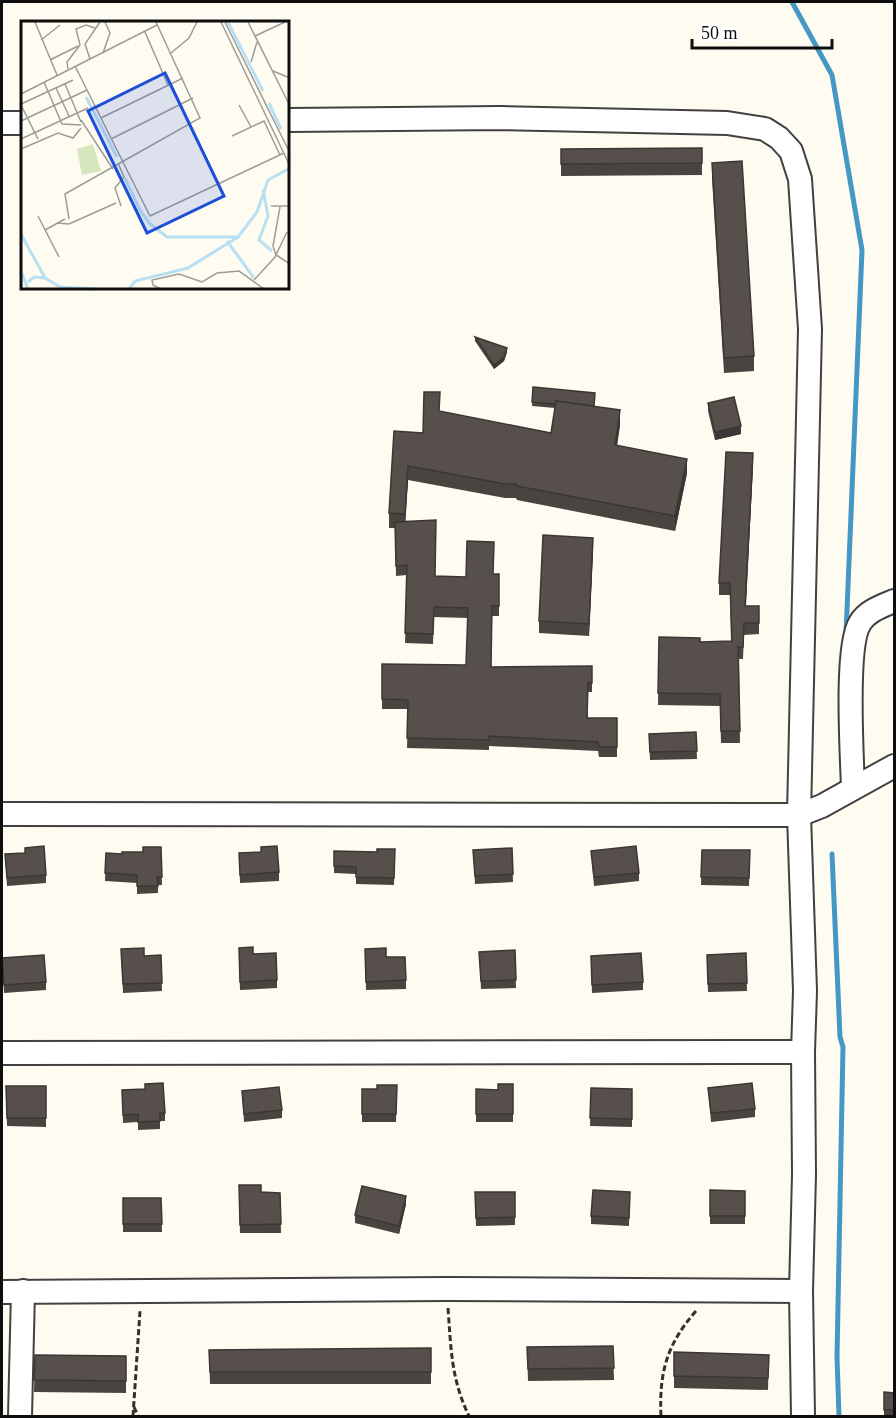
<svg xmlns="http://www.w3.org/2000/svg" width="896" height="1418" font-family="'Times New Roman',serif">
<rect width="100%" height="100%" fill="#fefbf1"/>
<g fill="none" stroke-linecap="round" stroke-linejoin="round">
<!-- stream -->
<g stroke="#4598c4" stroke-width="5">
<polyline points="792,2 832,75 862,250 846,634"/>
<polyline points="832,854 840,1037 843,1047 837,1357 839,1416"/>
</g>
<defs>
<g id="minor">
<polyline points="288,120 501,118 727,123 765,129 779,138 791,151 800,179 810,329 799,815 805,991 803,1052 804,1175 801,1291 803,1416"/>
<polyline points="2,123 22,123"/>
<path d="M 853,788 C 852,756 845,646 860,623 C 867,611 882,606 894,601"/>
<polyline points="2,814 799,815 822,806 894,766"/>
<polyline points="2,1053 803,1052"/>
<polyline points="2,1292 447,1289 801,1291"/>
<polyline points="20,1416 23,1291"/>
</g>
</defs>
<!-- minor casing -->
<use href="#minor" stroke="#414141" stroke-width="26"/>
<!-- path -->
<g stroke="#303030" stroke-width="3" stroke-dasharray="6 3" stroke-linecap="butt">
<path d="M 448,1308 C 451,1348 451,1379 469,1416"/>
<polyline points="134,1407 138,1416"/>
<polyline points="133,1416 140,1311"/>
<path d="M 661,1416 C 659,1372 667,1344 696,1311"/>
</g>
<!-- minor -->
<use href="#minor" stroke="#fff" stroke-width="22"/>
</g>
<!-- wall -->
<g fill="#4a4440">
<polygon points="702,148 702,175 561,176 561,149"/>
<polygon points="712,163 754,356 754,371 724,373 712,178"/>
<polygon points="475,337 507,352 504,361 494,369 475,341"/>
<polygon points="533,387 594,406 620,425 617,445 687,473 675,531 517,500 516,498 505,498 408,480 405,522 435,576 466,577 493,574 499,574 499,616 492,616 491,667 592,666 592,692 588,692 588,718 617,718 617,757 599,757 598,751 489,746 489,750 407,748 408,709 382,709 382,664 466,665 468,618 434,617 433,644 405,643 407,575 396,576 395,528 389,528 389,513 394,431 423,433 551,433 555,408 532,406"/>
<polygon points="708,403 741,434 715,440 708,411"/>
<polygon points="753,465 746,606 759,606 759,634 744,635 743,659 739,659 740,743 721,743 720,706 658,705 659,637 700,642 731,641 730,595 719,595 719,583"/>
<polygon points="593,550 589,636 539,633 539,621"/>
<polygon points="696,732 697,759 650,760 649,734"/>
<polygon points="161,847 162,885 158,885 158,893 137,894 137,883 105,881 106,853 122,854 143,852"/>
<polygon points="512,848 513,882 475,884 473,850"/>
<polygon points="395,849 394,885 356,884 356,874 334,873 334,851 377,852"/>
<polygon points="702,850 750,850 749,886 701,885"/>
<polygon points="591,851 639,873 639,881 594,886"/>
<polygon points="261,852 279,872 279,881 240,883 239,853"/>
<polygon points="25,853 46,875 46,883 7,886 5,854"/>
<polygon points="121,949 144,956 161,955 162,991 123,993"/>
<polygon points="365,949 386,957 406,980 406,989 366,990"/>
<polygon points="515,950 516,988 481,989 479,952"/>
<polygon points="746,953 747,991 708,992 707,955"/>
<polygon points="253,954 277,980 277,988 240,990 239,956"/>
<polygon points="591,956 643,982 643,990 592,993"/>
<polygon points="2,958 46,982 46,990 4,993"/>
<polygon points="513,1084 513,1122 476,1122 476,1089 498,1090"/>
<polygon points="397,1085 396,1122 362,1122 362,1089 377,1089"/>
<polygon points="6,1086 46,1086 46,1127 7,1126"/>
<polygon points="591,1088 632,1089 632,1127 590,1126"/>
<polygon points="708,1088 755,1109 755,1117 711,1122"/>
<polygon points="145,1089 165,1113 165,1121 160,1121 160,1129 138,1130 138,1122 123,1123 122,1090"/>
<polygon points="242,1091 282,1110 282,1118 244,1122"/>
<polygon points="239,1185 261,1192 280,1193 281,1233 240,1233"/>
<polygon points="710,1190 745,1191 745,1224 710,1224"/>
<polygon points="475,1192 515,1192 515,1225 476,1226"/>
<polygon points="630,1192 629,1226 591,1224 591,1216"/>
<polygon points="123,1198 161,1198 162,1232 123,1232"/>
<polygon points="406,1204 399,1234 355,1223 355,1215"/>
<polygon points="613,1346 614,1380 528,1381 527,1347"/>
<polygon points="431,1348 431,1384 210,1384 209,1350"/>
<polygon points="674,1352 769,1355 768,1390 674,1388"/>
<polygon points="35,1355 126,1356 126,1393 34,1392"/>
<polygon points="884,1392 894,1393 894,1416 884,1416"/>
</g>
<!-- shaded-wall -->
<g fill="#3c3734">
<polygon points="507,348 507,352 504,361 494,369 494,365"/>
<polygon points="620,410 620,425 615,459 615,445"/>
<polygon points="741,426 741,434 715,440 715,432"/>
<polygon points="753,453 753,465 745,618 745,606"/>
<polygon points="687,459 687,473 675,531 675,516"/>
<polygon points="408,466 408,480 405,529 405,514"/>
<polygon points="593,538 593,550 589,636 589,624"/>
<polygon points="406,1196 406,1204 399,1234 399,1226"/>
</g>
<!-- building -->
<g fill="#564f4b" stroke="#3c3734" stroke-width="1.5">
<polygon points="702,148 702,163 561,164 561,149"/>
<polygon points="742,161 754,356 724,358 712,163"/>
<polygon points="475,337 507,348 504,357 494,365"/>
<polygon points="533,387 595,393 594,406 556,401 555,404 532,402"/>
<polygon points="424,392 440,392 439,411 551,433 556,401 620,410 615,445 687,459 675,516 517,486 516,484 505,484 408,466 405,514 389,513 394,431 423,433"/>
<polygon points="734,397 741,426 715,432 708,403"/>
<polygon points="726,452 753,453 745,606 759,606 759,623 744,623 743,647 738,647 740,731 721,731 720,694 658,693 659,637 700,638 700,642 732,641 730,583 719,583"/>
<polygon points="436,520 435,576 466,577 467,541 494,542 493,574 499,574 499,606 492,606 491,667 592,666 592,683 588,683 587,718 617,718 617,747 599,747 598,742 489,736 489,740 407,738 408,700 382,699 382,664 466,665 468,608 434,607 433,634 405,633 407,565 396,566 395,522"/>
<polygon points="543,535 593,538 589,624 539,621"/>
<polygon points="696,732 697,751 650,752 649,734"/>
<polygon points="44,846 46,875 7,878 5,854 25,853 25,848"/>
<polygon points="277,846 279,872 240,875 239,853 261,852 261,847"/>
<polygon points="636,846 639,873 594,877 591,851"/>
<polygon points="143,847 161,847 162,877 157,877 158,886 137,886 137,875 105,873 106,853 122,854 122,852 143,852"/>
<polygon points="512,848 513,874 475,876 473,850"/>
<polygon points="377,849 395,849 394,878 356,877 356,867 334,866 334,851 377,852"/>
<polygon points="702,850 750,850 749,878 701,877"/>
<polygon points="253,947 253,954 276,953 277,980 240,982 239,948"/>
<polygon points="144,948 144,956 161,955 162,983 123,984 121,949"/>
<polygon points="386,948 386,957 405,957 406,980 366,982 365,949"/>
<polygon points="515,950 516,980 481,981 479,952"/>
<polygon points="641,953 643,982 592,985 591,956"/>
<polygon points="746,953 747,983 708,984 707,955"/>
<polygon points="44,955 46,982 4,985 2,958"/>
<polygon points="163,1083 165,1113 160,1113 160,1121 138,1122 138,1114 123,1115 122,1090 145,1089 145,1084"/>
<polygon points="752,1083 755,1109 711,1113 708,1088"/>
<polygon points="498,1084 513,1084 513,1114 476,1114 476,1089 498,1090"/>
<polygon points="377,1085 397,1085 396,1114 362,1114 362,1089 377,1089"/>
<polygon points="6,1086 46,1086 46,1118 7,1118"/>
<polygon points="279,1087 282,1110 244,1114 242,1091"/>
<polygon points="591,1088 632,1089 632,1119 590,1118"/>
<polygon points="239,1185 261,1185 261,1192 280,1193 281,1224 240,1225"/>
<polygon points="362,1186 406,1196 399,1226 355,1215"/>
<polygon points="593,1190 630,1192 629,1218 591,1216"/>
<polygon points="710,1190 745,1191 745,1216 710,1216"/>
<polygon points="475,1192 515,1192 515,1217 476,1218"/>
<polygon points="123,1198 161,1198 162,1224 123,1224"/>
<polygon points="613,1346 614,1368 528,1369 527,1347"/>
<polygon points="431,1348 431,1372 210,1372 209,1350"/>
<polygon points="674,1352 769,1355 768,1378 674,1376"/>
<polygon points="35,1355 126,1356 126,1381 34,1380"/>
<polygon points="884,1392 894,1393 894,1410 884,1410"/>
</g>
<!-- overview -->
<g transform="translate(21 21)">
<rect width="268" height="268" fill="#fefbf1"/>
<path d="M 72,123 L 80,150 L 61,154 L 56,128 Z" fill="#d5e7bc"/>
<path fill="none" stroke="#b9e0f2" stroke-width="3" d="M 207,1 L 242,70M 65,76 L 96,136M 248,82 L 260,108M 104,157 L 119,189 L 129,203 L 146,216 L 217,216M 242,168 L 247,195 L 238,219 L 251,230M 0,213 L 24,257 L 39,266 L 75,268M 206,220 L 233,257M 0,250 L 7,268M 7,261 L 13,256 L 24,257M 108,268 L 114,260 L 167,247 L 217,216 L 236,191 L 247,159 L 269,147"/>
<path fill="none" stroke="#9e9c96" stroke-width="1.5" d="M 14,1 L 36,54M 200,1 L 269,145M 204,1 L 269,132M 227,1 L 269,85M 124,11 L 147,64M 234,15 L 264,1M 20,19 L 39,4M 82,32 L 89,12 L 84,1M 150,32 L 168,17 L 176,1M 69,38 L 64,23 L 79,1M 29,39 L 57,25M 230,41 L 236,21M 54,45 L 129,195 L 263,132M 47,48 L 46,41 L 59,24 L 55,8 L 65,4 L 74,7M 252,50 L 269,57M 23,61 L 41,103 L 60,104M 44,63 L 60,101M 35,67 L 48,95M 0,73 L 136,4M 0,83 L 52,59M 0,84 L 17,118M 218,84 L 230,106M 80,97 L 162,57M 60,99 L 92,148M 0,100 L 66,69M 211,115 L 243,100 L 259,134M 0,118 L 67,87M 90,118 L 172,77M 0,128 L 37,112 L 52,117 L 60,107M 97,142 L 103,156 L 94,167 L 100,185M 250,185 L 269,185M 259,186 L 252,225 L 255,234 L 269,243M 17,195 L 38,236M 48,198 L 44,173 L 179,97 L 135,1M 36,202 L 48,203 L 95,182M 24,209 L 44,198M 233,259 L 254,236 L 266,211M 140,268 L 132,264 L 131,259 L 158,253 L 181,261 L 196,252 L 218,250 L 243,268"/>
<path fill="#1d4ed8" fill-opacity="0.15" stroke="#1d4ed8" stroke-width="3" d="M 144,52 L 203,175 L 126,212 L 67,90 Z"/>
<rect width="268" height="268" fill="none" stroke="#0e0e0e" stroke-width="3"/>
</g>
<!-- border -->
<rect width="896" height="1418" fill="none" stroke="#0e0e0e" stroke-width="6"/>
<!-- scale -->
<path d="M692 39v9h140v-9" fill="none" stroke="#0e0e0e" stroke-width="3"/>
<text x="701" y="39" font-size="18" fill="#0e0e0e" stroke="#ffffff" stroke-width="4.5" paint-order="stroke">50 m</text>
</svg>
